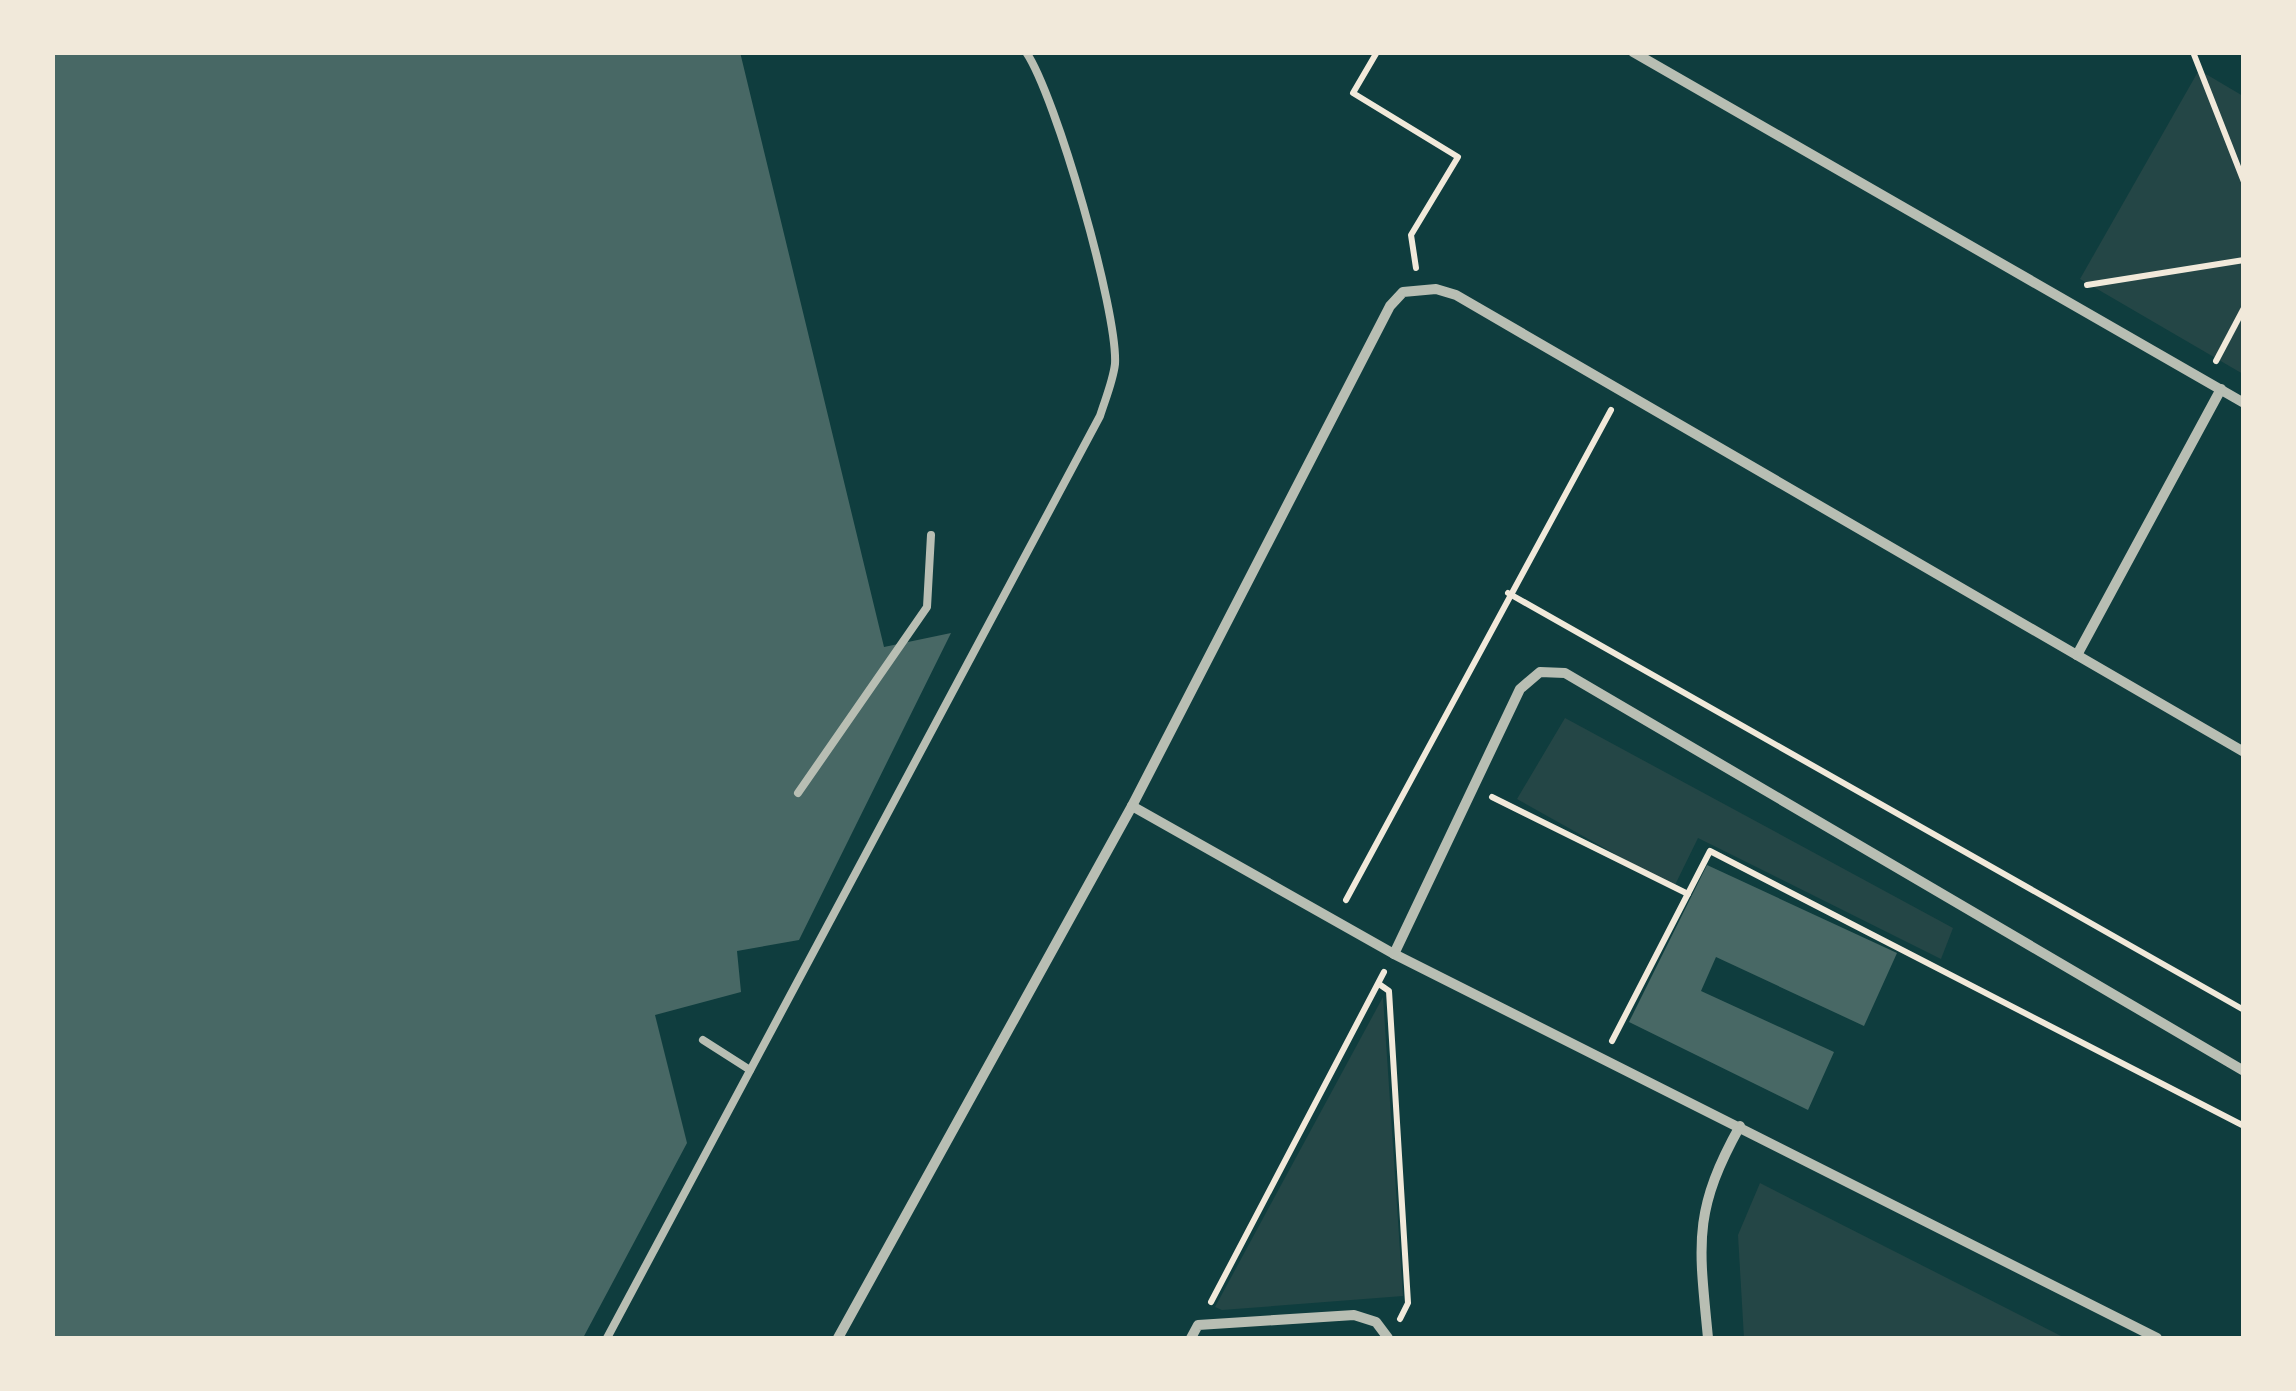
<svg xmlns="http://www.w3.org/2000/svg" width="2296" height="1391" font-family="Signika,sans-serif">
<rect width="100%" height="100%" fill="#0f3d3e"/>
<!-- green -->
<g fill="#244646">
<polygon points="2199,70 2243,96 2243,374 2080,279"/>
<polygon points="1565,718 1953,928 1941,959 1698,838 1674,887 1517,799"/>
<polygon points="1383,997 1403,1296 1222,1310 1215,1307"/>
<polygon points="1760,1183 2065,1338 1744,1338 1738,1235"/>
</g>
<!-- building -->
<g fill="#486865">
<polygon points="52,52 740,52 884,647 951,633 799,940 737,951 741,992 655,1015 687,1143 583,1338 52,1338"/>
<polygon points="1707,865 1897,953 1864,1026 1716,957 1701,991 1834,1052 1808,1110 1629,1022"/>
</g>
<g fill="none" stroke-linecap="round" stroke-linejoin="round">
<!-- path -->
<g stroke="#f1e9da" stroke-width="6">
<polyline points="1377,52 1353,93 1458,157 1411,235 1416,268"/>
<polyline points="2193,52 2244,182"/>
<polyline points="2087,285 2244,260"/>
<polyline points="2216,361 2244,308"/>
<polyline points="1508,593 2244,1010"/>
<polyline points="1492,797 1688,894"/>
<polyline points="1346,900 1611,410"/>
<polyline points="1379,984 1389,991 1408,1303 1400,1319"/>
<polyline points="1612,1041 1710,851 2244,1126"/>
<polyline points="1211,1302 1384,972"/>
</g>
<!-- service -->
<g stroke="#b8beb3" stroke-width="8">
<polyline points="798,793 927,607 931,535"/>
<polyline points="703,1040 750,1070"/>
<path d="M 607,1338 L 1100,416 C 1105,400 1113,381 1115,364 C 1118,312 1056,96 1026,52"/>
</g>
<!-- minor -->
<g stroke="#b8beb3" stroke-width="10">
<polyline points="1633,52 2244,403"/>
<polyline points="2077,655 2221,389"/>
<polyline points="1132,806 1394,954 2157,1338"/>
<polyline points="1394,954 1520,689 1540,672 1565,673 2244,1071"/>
<polyline points="838,1338 1132,806 1390,306 1403,292 1436,289 1456,295 2244,752"/>
<polyline points="1191,1338 1198,1325 1354,1315 1376,1322 1388,1338"/>
<path d="M 1708,1338 C 1699,1244 1692,1212 1740,1126"/>
</g>
</g>
<!-- border -->
<rect width="2296" height="1391" fill="none" stroke="#f1e9da" stroke-width="110"/>
</svg>
